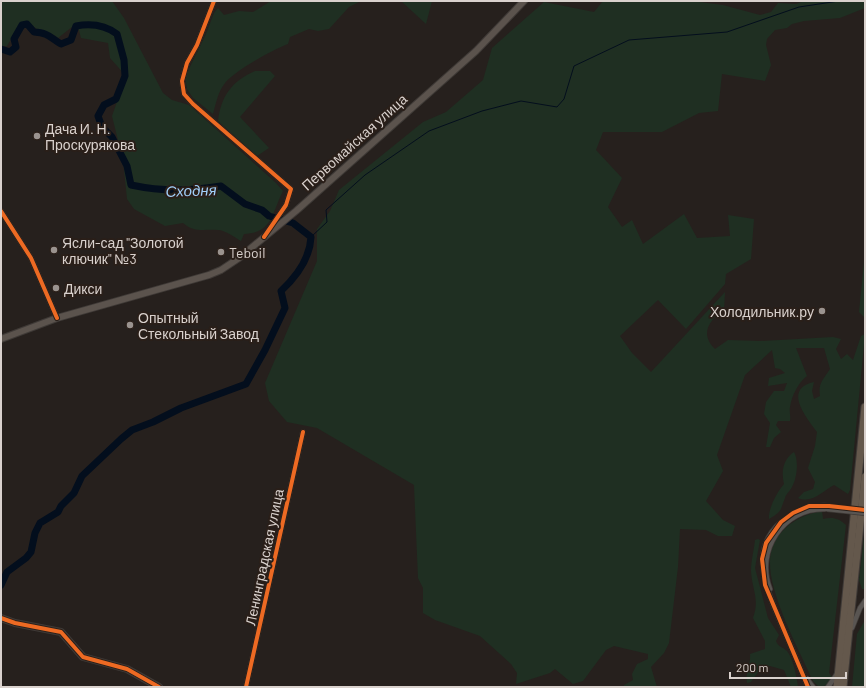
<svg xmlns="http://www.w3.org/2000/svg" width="866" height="688" font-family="Barlow,sans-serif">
<rect width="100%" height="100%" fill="#26201d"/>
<!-- green -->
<g fill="#1f2f22">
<path d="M 1,1 L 112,1 L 124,18 L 163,93 L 172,100 L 189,105 L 276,183 L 283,191 C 272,212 273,233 244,234 L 241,241 C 234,237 225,230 218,230 C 203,229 195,233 183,223 L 165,226 L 134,209 L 127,199 L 123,160 L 112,116 L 126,76 L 110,58 L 108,43 L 81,38 L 77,23 L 58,38 C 52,33 48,33 41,31 C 32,27 30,22 20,24 L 7,46 L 1,46 Z"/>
<path d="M 271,1 L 361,1 L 349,7 L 329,29 L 318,31 L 309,29 L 290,37 L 288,44 C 272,50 236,70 225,83 C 218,92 216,103 213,114 L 193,98 L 187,89 L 185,77 L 206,34 L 214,13 L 218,8 L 224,15 L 239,11 L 253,12 Z"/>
<polygon points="401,1 432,1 426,24"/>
<path d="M 603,1 L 692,1 L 723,5 L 760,15 L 771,12 L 778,3 L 796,4 L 804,1 L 865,1 L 865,8 L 840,18 L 804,21 L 792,24 L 787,28 L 775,30 L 767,39 L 766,45 L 771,65 L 765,81 L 722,74 L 718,111 L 699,113 L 662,132 L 603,132 L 596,150 L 622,178 L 608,207 L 622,227 L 632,220 L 643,244 L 684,214 L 697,238 L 730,236 L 728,215 L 754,219 L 751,259 L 726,274 L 725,284 L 686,329 L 658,300 L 620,336 L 632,353 L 651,372 L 725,292 L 724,310 C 708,321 700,334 715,349 L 728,340 L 760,341 L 833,337 L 841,339 L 836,349 L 841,359 L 847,354 L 853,360 L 861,336 L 865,334 L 850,490 L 848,494 L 834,485 C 823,491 812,504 798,498 L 804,492 L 813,489 L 815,482 L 808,468 L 815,446 L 817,432 C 807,418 782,389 814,382 L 812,391 L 814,399 L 820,396 C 818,383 823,380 830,369 L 824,348 L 796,348 L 807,376 C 798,383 792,395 790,407 C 789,411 791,416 790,421 L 778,421 L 776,425 L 781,432 L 774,438 L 770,447 L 766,447 L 770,423 L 764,414 L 766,402 L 774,391 L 784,391 L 787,383 L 768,386 L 769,378 L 785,373 L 780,369 L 775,368 L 772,350 L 745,375 L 717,455 L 723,471 L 706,501 L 723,520 L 735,526 L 732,536 L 718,536 L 706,530 L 680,529 L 678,567 L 669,643 L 664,653 L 651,667 L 657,687 L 624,687 L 624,685 L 633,680 L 632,674 L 637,664 L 648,659 L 648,654 L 614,646 L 606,650 L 583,681 L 573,684 L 555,669 L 550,673 L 516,684 L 517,673 L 511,664 L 480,636 L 435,620 L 423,613 L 423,588 L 418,578 L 414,485 L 317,428 L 287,422 L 269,401 L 265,383 L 317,261 L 317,229 L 330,211 L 339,190 L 423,122 L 446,112 L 483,80 L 492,48 L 544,2 L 594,12 Z"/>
<path d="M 255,71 L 270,71 L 275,76 L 240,117 L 269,148 L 257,156 L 218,121 C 221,96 232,81 255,71 Z"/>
<polygon points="865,252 865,316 864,317 859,312"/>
<path d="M 794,452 C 799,461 797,478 792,487 C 790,491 786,494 785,498 C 780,510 783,511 769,519 C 768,509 777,492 784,484 C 781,472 783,459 794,452 Z"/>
<path d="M 822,511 L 823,519 C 833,517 838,518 846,525 L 829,673 L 832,677 L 830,682 L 823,687 L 818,686 L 813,681 C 799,650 769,594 770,562 C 770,533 797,515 822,511 Z"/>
<polygon points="865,528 865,589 862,589 859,580"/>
<path d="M 758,539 L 760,540 L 755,568 L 768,618 L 779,635 L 776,641 C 778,647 783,647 787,651 C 793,658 797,678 798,687 L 791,687 L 784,670 L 770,666 L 761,668 L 751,682 L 747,683 C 745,673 751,665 750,654 L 765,649 L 765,641 L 753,618 C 760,599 752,590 751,571 C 751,561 754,550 755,540 Z"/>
<polygon points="865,620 865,687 852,687 857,634"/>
</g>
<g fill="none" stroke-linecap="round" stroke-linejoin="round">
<!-- stream -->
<polyline stroke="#030e1d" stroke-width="1" points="311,237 327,222 326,210 365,175 429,131 482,111 521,101 557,107 564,99 574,66 629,40 727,32 799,7 839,1"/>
<!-- river -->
<path stroke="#030e1d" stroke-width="7" d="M 1,49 L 10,52 L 16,47 L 14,39 L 22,25 L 27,24 L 34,32 C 49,33 49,37 61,44 L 71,40 L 76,26 C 92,23 105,25 117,34 L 124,60 L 125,76 L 116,99 L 104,105 L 98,116 L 102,127 L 112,137 L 127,166 L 131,185 C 164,192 188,191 221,186 L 245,204 L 262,210 L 269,216 L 293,223 L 311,237 C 310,259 296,277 281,291 L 285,308 L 265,350 L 246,384 L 181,408 L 153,422 L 132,430 L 121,439 L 82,476 L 74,493 L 61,506 L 58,512 L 40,523 L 35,533 L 31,552 L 26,558 L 7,572 L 1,585"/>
<defs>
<g id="minor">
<polyline points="214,1 197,45 187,63 182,81 184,94 193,104 291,189 286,205 267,233"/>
<polyline points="1,211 31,258 57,318"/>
<path d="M 770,589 C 755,551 783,508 825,509"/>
<polyline points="852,628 860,608 865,601"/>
<polyline points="807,679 813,687"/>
<polyline points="246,687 303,432"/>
<path d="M 808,687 C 800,668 792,648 783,628 C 769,594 745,549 784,520 C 798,509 811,505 829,506"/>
<polyline points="828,687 837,674"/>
</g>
<polyline id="tertiary" points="1,618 15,623 61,632 83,657 127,669 159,687"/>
<polyline id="secondary" points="1,339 57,318 209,275 221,270 239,258 296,211 476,51 524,1"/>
<g id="trunk">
<polyline points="837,687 865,407"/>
<polyline points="843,687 865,477"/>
</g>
</defs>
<!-- minor casing -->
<use href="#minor" stroke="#3f3a37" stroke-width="6"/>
<!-- tertiary casing -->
<use href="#tertiary" stroke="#3f3a37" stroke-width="8"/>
<!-- secondary casing -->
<use href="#secondary" stroke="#3f3a37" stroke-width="8"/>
<!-- trunk casing -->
<use href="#trunk" stroke="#3f3a37" stroke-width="9"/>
<!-- minor -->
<use href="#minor" stroke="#595552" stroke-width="4.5"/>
<!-- tertiary -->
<use href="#tertiary" stroke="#595552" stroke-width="5.5"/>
<!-- secondary -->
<use href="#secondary" stroke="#5b534d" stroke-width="6"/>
<!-- trunk -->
<use href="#trunk" stroke="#64584c" stroke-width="7"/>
<defs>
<polyline id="minor-bridge" points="827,509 865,513"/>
</defs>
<!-- minor-bridge casing -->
<use href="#minor-bridge" stroke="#3f3a37" stroke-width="6" stroke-linecap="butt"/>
<!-- minor-bridge -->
<use href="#minor-bridge" stroke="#595552" stroke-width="4.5"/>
<defs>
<g id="cycleway">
<polyline points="214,1 197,45 187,63 182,81 184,94 193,104 291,189 286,205 264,237"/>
<polyline points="1,211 31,258 57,318"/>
<polyline points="1,618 15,623 61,632 83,657 127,669 159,687"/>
<polyline points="246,687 303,432"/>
<polyline points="808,687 765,585 762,559 766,543 781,522 793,513 809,506 829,506 865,510"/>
</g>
</defs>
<!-- cycleway casing -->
<use href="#cycleway" stroke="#2a1f19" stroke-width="6"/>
<!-- cycleway -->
<use href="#cycleway" stroke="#ed6a23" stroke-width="4"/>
</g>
<!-- markers -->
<g fill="#9a938f" stroke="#2a1f19" stroke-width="1.5">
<circle cx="37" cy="136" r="4"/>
<circle cx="54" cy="250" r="4"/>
<circle cx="221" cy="252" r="4"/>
<circle cx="56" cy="288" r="4"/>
<circle cx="822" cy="311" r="4"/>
<circle cx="130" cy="325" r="4"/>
</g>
<g text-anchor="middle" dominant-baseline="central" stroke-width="4" stroke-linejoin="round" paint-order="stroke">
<!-- poi labels -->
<g font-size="14" fill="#d9d1cd" stroke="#2a1f19" text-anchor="start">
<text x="45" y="128">Дача И. Н.<tspan x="45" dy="16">Проскурякова</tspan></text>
<text x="62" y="242">Ясли-сад "Золотой<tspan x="62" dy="16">ключик" №3</tspan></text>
<text x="229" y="252">Teboil</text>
<text x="64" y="288">Дикси</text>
<text x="814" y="311" text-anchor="end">Холодильник.ру</text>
<text x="138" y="317">Опытный<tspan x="138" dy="16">Стекольный Завод</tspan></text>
</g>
<!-- street labels -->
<g font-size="14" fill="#d9d1cd" stroke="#2a1f19">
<text transform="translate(354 142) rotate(-42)">Первомайская улица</text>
<text transform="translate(264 557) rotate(-78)">Ленинградская улица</text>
</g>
<!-- water labels -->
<g font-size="15" font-style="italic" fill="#a1cff9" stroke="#2a1f19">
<text transform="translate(191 190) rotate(-2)">Сходня</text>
</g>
</g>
<!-- border -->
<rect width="866" height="688" fill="none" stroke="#d9d1cd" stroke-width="4"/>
<!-- scale -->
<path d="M730 672v6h116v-6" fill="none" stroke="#d9d1cd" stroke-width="2"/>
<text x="736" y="672" font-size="12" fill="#d9d1cd" stroke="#2a1f19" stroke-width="3" paint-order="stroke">200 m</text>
</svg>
